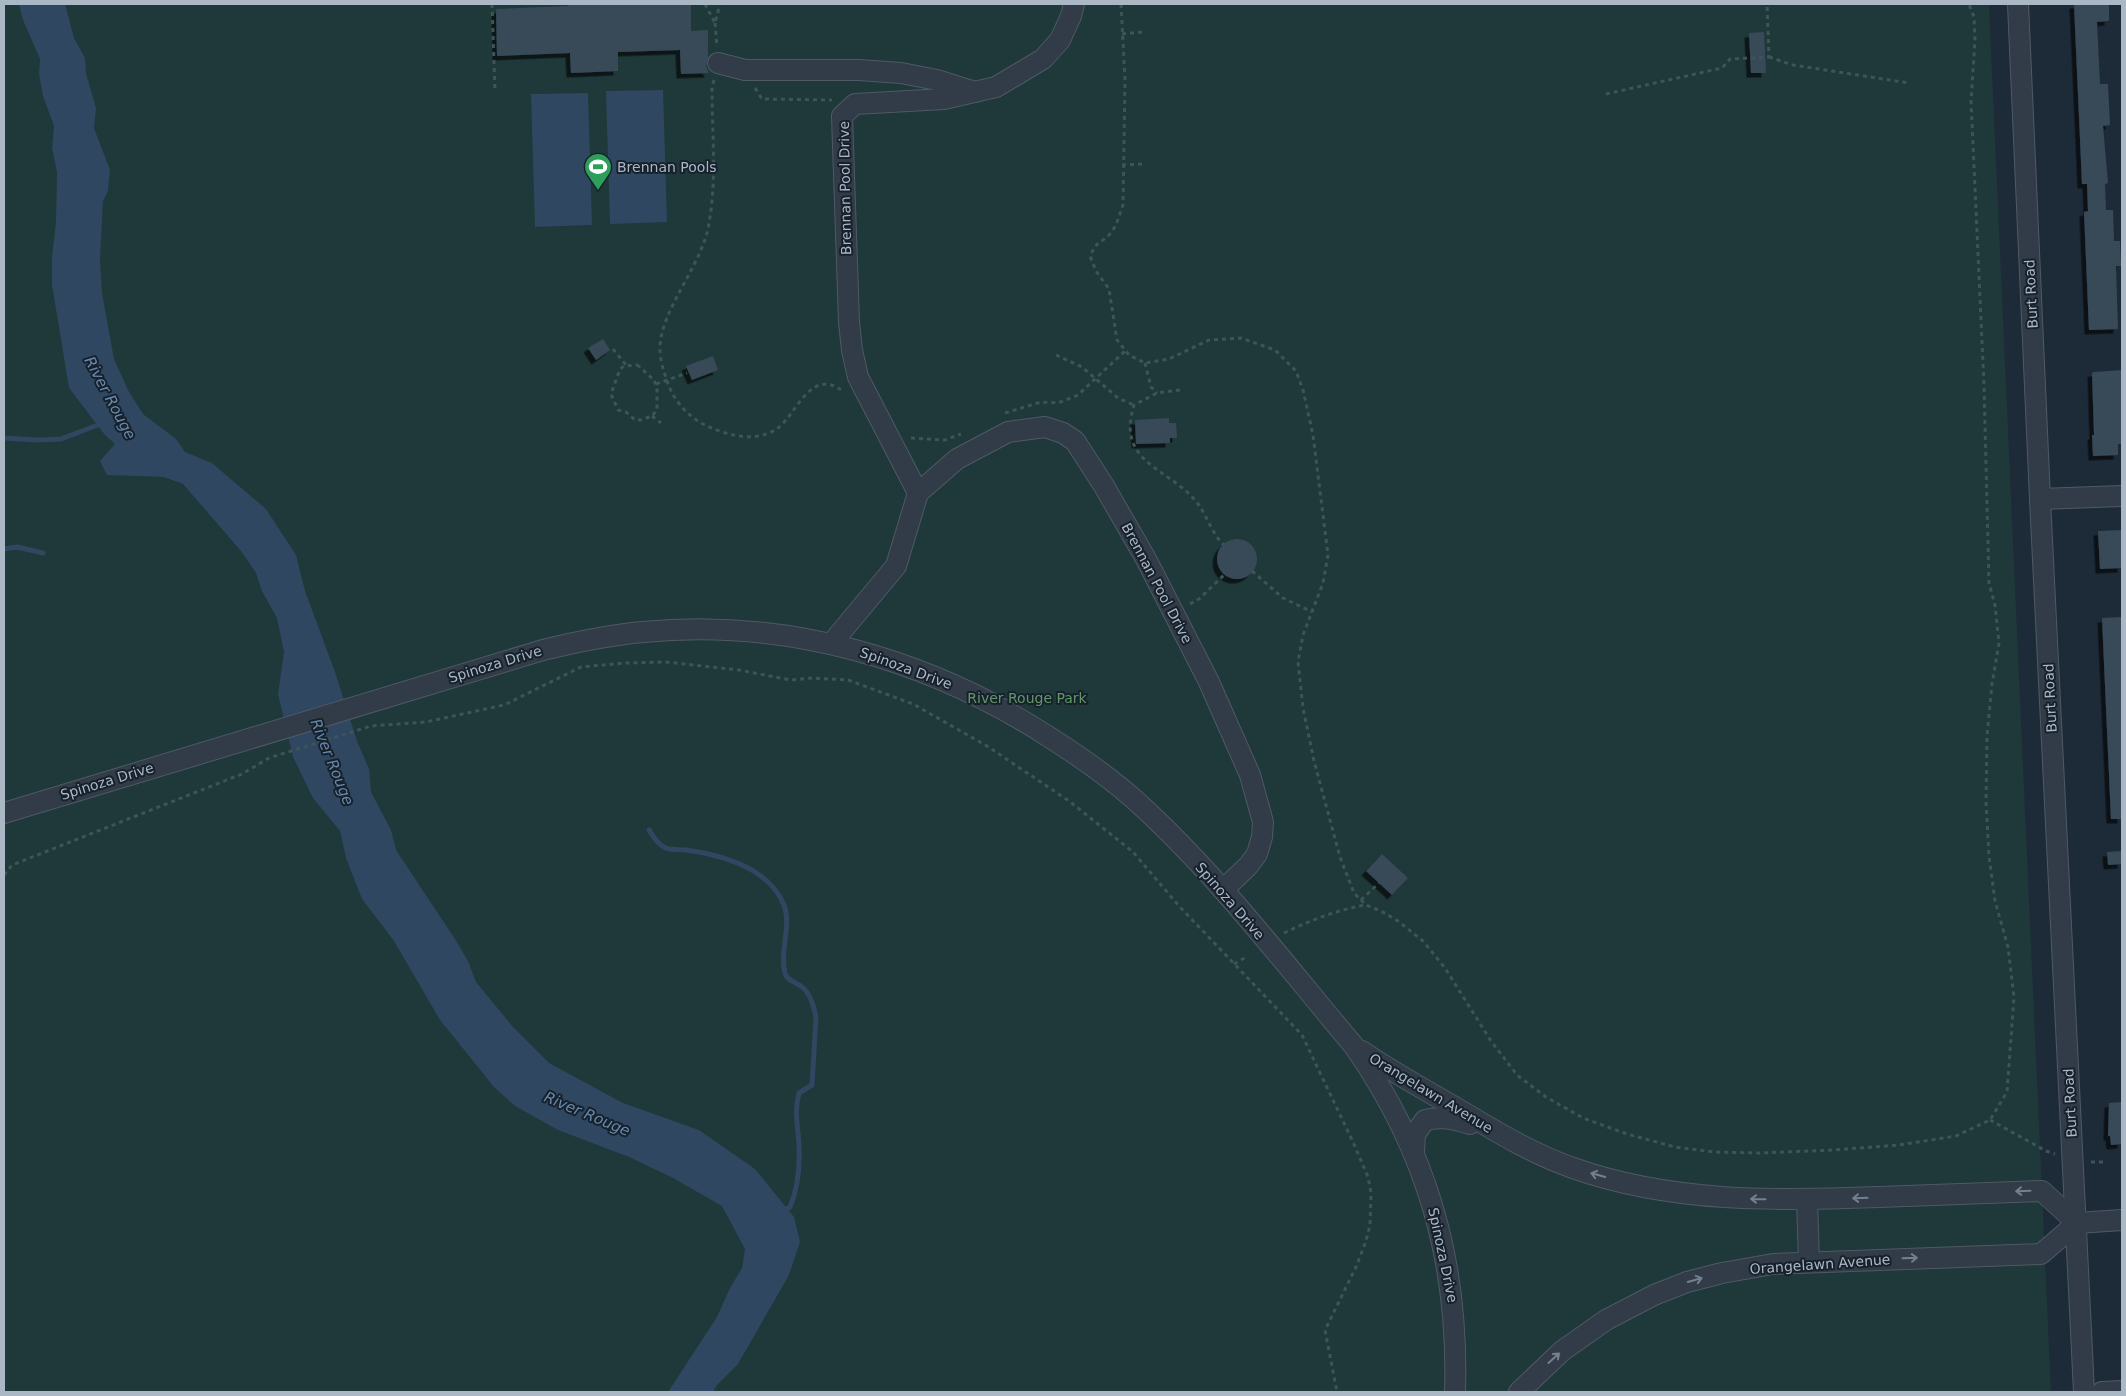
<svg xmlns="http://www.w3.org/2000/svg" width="2126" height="1396" font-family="'DejaVu Sans',sans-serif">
<defs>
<filter id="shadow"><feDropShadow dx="-4.5" dy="4.5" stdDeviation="0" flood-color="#0009"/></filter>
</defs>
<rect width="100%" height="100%" fill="#1d2a38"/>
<!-- green -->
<polygon fill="#1f3839" points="4,4 1989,4 2051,1392 4,1392"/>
<!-- water -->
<g fill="#2f4761">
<polygon points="19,4 65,4 74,38 85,58 86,73 96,108 94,128 110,170 108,191 103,201 100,259 102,293 114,359 128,390 143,414 176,439 185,452 212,463 266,509 296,555 305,591 335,672 357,741 369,769 371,792 391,830 396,850 455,939 468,961 476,982 513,1027 549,1063 623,1103 699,1130 755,1169 794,1217 800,1242 789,1275 738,1364 717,1385 713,1392 668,1392 717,1317 730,1288 742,1268 745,1249 722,1206 673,1178 629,1157 558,1130 515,1106 494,1087 440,1020 394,941 362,899 346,858 340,831 313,798 293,757 278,694 284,652 277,618 262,591 256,573 241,551 183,484 164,477 107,475 100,461 115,444 105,435 69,388 52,285 52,257 56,222 57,172 52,148 54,126 43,96 39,74 40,59 23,20"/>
<polygon points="663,90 667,222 610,224 606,91"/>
<polygon points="588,93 592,225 535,227 531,94"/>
</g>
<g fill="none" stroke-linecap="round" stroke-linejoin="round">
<!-- stream -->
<g stroke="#2f4761" stroke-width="5">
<polyline points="4,438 37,440 61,439 103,423"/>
<polyline points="4,549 17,547 43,553"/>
<path d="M 649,830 C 653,836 657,844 664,847 C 669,851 679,849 686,850 C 722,855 769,868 784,905 C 792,926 779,951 785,973 C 787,981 796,982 802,987 C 810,993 814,1007 816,1017 L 812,1085 L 799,1093 C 794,1111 798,1127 799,1145 C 800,1166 798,1188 790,1207 L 783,1211"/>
</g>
</g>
<!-- building -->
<g fill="#394958" filter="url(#shadow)">
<polygon points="568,4 691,4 691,31 708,30 708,57 706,66 709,73 681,74 680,50 618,52 618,71 571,73 570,53 497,56 496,9 568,6"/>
<polygon points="2074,4 2109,4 2109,21 2097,22 2100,84 2108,84 2110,125 2103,126 2108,183 2105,184 2106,210 2113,210 2114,241 2120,241 2121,266 2116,266 2118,329 2089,330 2084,212 2088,211 2087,184 2082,184"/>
<polygon points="1764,32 1766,73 1751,73 1749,33"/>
<polygon points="603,339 610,350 596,360 588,348"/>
<polygon points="713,356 718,370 692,380 686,366"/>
<polygon points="2122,370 2122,444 2118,444 2118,455 2093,456 2092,435 2094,435 2092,373 2094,372"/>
<polygon points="1169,418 1169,423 1176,423 1177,438 1170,438 1170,443 1136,444 1135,420"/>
<polygon points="2122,530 2122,568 2100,569 2098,531"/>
<circle cx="1237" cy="559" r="20"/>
<polygon points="2122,617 2122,819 2111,819 2102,618"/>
<polygon points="2122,851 2122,864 2108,865 2107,852"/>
<polygon points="1382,854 1408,878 1392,895 1366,871"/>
<polygon points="2122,1102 2122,1144 2111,1145 2110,1136 2108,1136 2109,1103"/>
</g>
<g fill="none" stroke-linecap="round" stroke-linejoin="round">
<defs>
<g id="minor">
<polyline points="1074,4 1071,16 1060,40 1043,59 996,87 944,99 855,104 842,116 849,322 852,350 858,377 918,493 957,459 1008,432 1045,427 1063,433 1075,441 1104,486 1146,559 1209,682 1250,775 1263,822 1262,837 1257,854 1248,866 1223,890"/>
<polyline points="2018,4 2040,499 2084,1392"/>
<polyline points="718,63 745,70 859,70 901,73 937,80 975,92"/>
<polyline points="2040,499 2122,496"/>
<polyline points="831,644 896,566 918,493"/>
<path d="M 4,813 L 543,650 C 576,642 609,635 643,632 C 786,618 929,659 1049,737 C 1079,756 1108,776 1135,800 C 1216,873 1284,963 1354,1046 C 1428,1152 1459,1264 1455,1392"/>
<path d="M 1362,1051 C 1392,1072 1422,1088 1453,1106 C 1492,1129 1530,1153 1573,1168 C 1672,1203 1777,1201 1879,1197 C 1933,1195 1988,1193 2042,1191 L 2077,1223"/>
<path d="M 1414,1153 L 1415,1134 L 1425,1120 C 1442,1116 1454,1119 1470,1124"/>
<polyline points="1807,1200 1809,1262"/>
<polyline points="1519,1392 1562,1351 1606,1320 1654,1295 1687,1282 1722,1273 1773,1264 2041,1254 2077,1223 2122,1220"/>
<polyline points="2102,1392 2122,1391"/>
</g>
</defs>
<!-- minor casing -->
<use href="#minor" stroke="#4e5a66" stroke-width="22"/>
<!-- path -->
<g stroke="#3d5556" stroke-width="3" stroke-dasharray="4 4" stroke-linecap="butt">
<polyline points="492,4 495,91"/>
<polyline points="705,4 715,23 720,4"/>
<path d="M 1121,4 L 1125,79 L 1123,205 C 1119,215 1117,227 1109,235 C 1098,245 1097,241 1090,256 L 1096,271 L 1109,289 L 1117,340 L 1129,355 L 1145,363 L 1169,359 L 1209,340 L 1241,338 L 1275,350 L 1296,371 L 1303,390 L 1313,435 L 1328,555 L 1323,583 L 1303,635 L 1298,662 L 1303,708 L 1314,761 L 1340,857 L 1354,893 L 1366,905 L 1381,911 L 1398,921 L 1423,941 L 1445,968 L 1491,1041 L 1517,1075 L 1546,1097 L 1583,1118 L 1627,1134 L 1675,1147 L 1714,1152 L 1760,1153 L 1834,1150 L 1899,1145 L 1956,1136 L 1990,1120 L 2007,1092 L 2014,997 L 2008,947 L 1995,901 L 1989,856 L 1986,802 L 1987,736 L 1992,684 L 1999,643 L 1995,605 L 1989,583 L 1984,385 L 1971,101 L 1975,40 L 1974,17 L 1969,4"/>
<polyline points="715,23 717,47"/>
<polyline points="1122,34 1142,32"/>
<polyline points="1769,57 1793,65 1909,83"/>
<path d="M 714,80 L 712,87 C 712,132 717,179 709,223 C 703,265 660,309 660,349 C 660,359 663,369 666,378 C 672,398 685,414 703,424 C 725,435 756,444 778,428 C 798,412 811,366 844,392"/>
<polyline points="755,88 762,99 832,100"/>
<polyline points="1606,94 1722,68 1730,59 1769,57 1767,4"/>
<polyline points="1122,165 1142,164"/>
<polyline points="613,349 626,365"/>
<polyline points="1056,355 1082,367 1118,398 1134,405"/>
<polyline points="1145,363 1151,387 1157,393"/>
<path d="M 637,365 C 644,369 646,375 654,379 L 657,390 L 657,410 L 652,416 L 641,420 L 635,420 L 626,412 L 618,410 L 611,394 L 620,369 L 624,366 Z"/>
<polyline points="656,384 687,373"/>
<path d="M 1180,390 L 1157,393 L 1134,405 C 1116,462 1166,467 1195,500 C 1207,514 1211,533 1224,545"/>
<polyline points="1005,413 1041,402 1058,403 1078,395 1126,350"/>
<polyline points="652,416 661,423"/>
<polyline points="911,438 945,440 961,434"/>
<polyline points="1252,571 1283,598 1312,612"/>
<polyline points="1190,604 1199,599 1225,574"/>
<polyline points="4,875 12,865 242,774 269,758 371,726 426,722 504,705 581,667 625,663 666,662 739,670 791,680 812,678 848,680 913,704 987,746 1069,801 1133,852 1179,906 1302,1035 1353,1142 1368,1177 1371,1193 1370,1225 1366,1241 1356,1267 1325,1330 1337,1392"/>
<polyline points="1361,900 1379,883"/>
<path d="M 1284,933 C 1311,920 1337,910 1365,905"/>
<polyline points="1234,964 1246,957"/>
<polyline points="1990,1120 2046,1151 2055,1154"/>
<polyline points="2091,1162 2103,1162"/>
</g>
<!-- minor -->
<use href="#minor" stroke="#313c48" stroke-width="20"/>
</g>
<!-- one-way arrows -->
<defs><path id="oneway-shaft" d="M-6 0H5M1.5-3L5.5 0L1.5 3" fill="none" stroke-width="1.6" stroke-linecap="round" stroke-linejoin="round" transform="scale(1.25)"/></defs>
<g stroke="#74808d">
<use href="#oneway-shaft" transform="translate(1598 1175) rotate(-164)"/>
<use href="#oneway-shaft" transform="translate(2023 1191) rotate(178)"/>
<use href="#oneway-shaft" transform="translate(1860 1198) rotate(178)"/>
<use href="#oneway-shaft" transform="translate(1758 1199) rotate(-179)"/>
<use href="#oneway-shaft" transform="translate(1910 1258) rotate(-2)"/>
<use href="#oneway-shaft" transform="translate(1695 1280) rotate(-16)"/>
<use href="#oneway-shaft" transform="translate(1554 1358) rotate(-42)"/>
</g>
<!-- icons -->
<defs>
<symbol id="stadium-pin" viewBox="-11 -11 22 30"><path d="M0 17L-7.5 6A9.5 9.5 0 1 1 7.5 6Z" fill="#2e9e5b" stroke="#17212c"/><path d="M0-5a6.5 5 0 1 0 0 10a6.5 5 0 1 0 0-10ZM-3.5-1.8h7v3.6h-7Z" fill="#fff"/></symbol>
</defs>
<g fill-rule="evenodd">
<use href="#stadium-pin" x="582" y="151" width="32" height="43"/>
</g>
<g text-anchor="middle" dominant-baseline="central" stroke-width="4" stroke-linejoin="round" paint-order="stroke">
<!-- poi labels -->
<g font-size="14" fill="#aab7c5" stroke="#17212c" text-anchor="start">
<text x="617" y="167">Brennan Pools</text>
</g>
<!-- street labels -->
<g font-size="14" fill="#aab7c5" stroke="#17212c">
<text transform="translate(845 188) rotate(-91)">Brennan Pool Drive</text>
<text transform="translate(2031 294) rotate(-93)">Burt Road</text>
<text transform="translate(1157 583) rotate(62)">Brennan Pool Drive</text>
<text transform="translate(495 664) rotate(-17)">Spinoza Drive</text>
<text transform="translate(906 668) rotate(20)">Spinoza Drive</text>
<text transform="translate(2050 698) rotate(-93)">Burt Road</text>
<text transform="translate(107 781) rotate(-17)">Spinoza Drive</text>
<text transform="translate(1230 901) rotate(49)">Spinoza Drive</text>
<text transform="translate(1431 1093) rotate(31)">Orangelawn Avenue</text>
<text transform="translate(2070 1103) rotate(-93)">Burt Road</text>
<text transform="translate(1443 1255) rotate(78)">Spinoza Drive</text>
<text transform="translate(1820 1264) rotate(-4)">Orangelawn Avenue</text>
</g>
<!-- park labels -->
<g font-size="14" fill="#619769" stroke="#17212c">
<text x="1027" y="698">River Rouge Park</text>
</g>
<!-- water labels -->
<g font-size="15" font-style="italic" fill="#678aac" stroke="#17212c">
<text transform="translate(110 398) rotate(62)">River Rouge</text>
<text transform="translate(332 762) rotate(68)">River Rouge</text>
<text transform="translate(587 1114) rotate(23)">River Rouge</text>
</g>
</g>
<!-- border -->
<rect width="2126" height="1396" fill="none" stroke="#aab7c5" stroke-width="10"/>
</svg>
